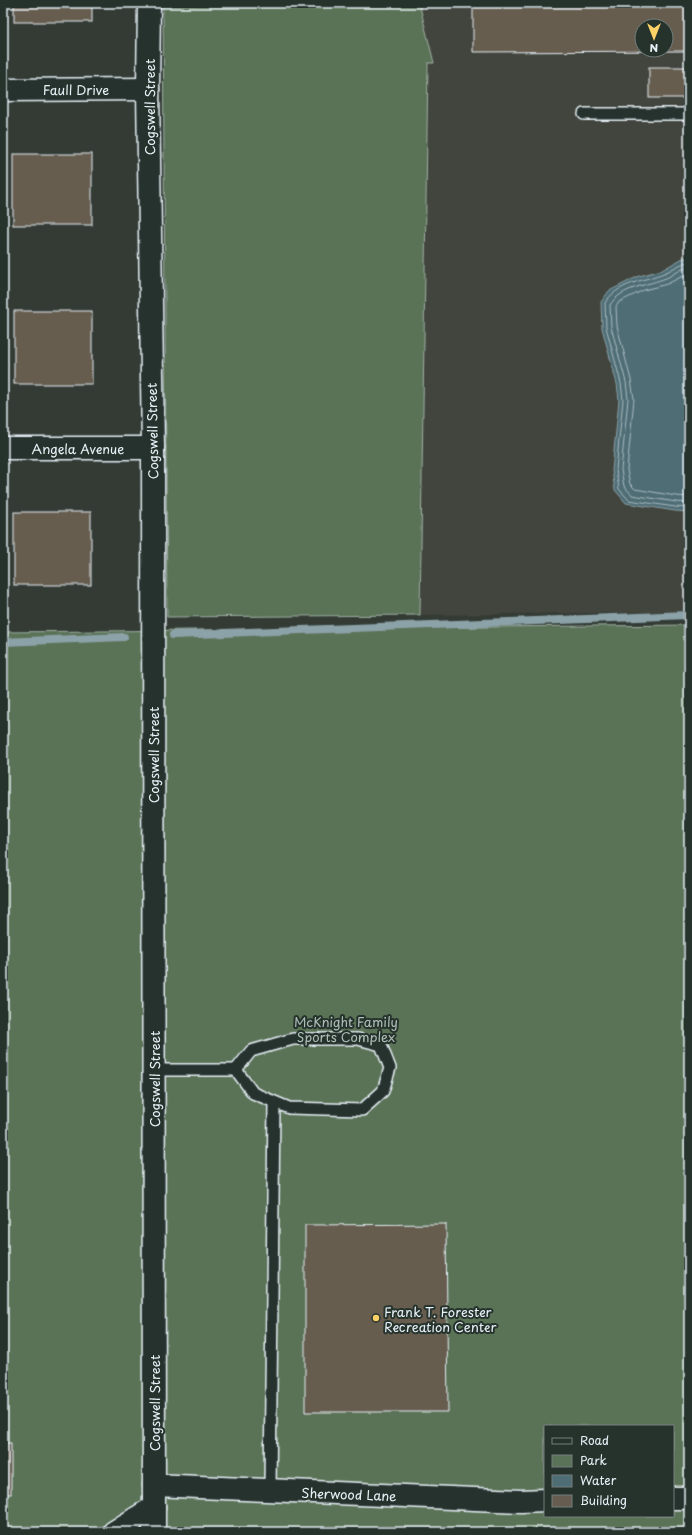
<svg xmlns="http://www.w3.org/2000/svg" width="692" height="1535" font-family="'Playpen Sans',sans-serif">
<rect width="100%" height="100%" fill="#333b34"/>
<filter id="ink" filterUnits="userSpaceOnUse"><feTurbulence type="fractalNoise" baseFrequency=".025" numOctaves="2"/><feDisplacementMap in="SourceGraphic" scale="8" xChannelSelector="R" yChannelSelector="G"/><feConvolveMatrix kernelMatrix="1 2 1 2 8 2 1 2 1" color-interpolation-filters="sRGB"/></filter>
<g filter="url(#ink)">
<!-- built -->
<g fill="#42453c" fill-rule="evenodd">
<polygon points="163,3 314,3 163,6"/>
<path d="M 419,3 L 689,3 L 689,258 L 683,258 L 662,270 L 639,276 L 609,290 L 601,302 L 619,400 L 612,470 L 626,503 L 675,511 L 689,512 L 689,612 L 420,615 L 428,63 L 434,63 ZM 642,26 L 666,26 L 666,50 L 642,50 Z"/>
</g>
<!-- green -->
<g fill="#5a7257" stroke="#a1b2a8" fill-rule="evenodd">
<polygon points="314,3 419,3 434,63 428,63 420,615 167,617 163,6"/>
<path d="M 689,625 L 689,1532 L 3,1532 L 3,632 ZM 545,1426 L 673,1426 L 673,1516 L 545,1516 Z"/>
</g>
<!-- water -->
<polygon fill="#4f6d75" stroke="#8ca2a9" points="683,258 689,258 689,512 675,511 626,503 615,490 612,471 619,400 617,384 602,328 601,302 609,291 639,276 662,270"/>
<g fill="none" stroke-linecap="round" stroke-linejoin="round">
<!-- shore -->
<g stroke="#abbcc4" stroke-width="1">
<path d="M 689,262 C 680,263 672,270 664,273 C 644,281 617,283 605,303 L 606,327 L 621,383 L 623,400 L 616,470 L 619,489 L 629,500 L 675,507 L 689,508"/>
<path d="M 689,267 C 681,268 674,275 666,278 C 649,285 621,287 610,305 L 611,327 L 626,382 L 628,399 L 621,470 L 624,486 L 632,495 L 676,502 L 689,503"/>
<polyline points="689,273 667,284 644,290 619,302 616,307 617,326 631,380 634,399 627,470 630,484 635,489 676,496 689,497"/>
</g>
<!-- stream -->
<g stroke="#8ca2a9" stroke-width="8">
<polyline points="173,635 689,615"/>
<polyline points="3,642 124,637"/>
</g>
</g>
<!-- building -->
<g fill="#665d50" stroke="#e8f1f8" fill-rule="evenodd">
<rect x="14" y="3" width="78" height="19"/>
<path d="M 473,3 L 689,3 L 689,51 L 473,52 ZM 642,26 L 666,26 L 666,50 L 642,50 Z"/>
<rect x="649" y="67" width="40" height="31"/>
<rect x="13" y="154" width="79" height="71"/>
<rect x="14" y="311" width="78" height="73"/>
<rect x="14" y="512" width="77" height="73"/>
<polygon points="446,1224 448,1412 305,1412 305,1225"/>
<rect x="3" y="1443" width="8" height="51"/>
</g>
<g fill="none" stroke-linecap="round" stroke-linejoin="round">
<defs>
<g id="service">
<polyline points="584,114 689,114"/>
<polygon points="293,1039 358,1039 381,1045 390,1068 383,1091 362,1110 289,1108 253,1093 236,1070 251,1051"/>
<polyline points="154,1070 236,1070"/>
<polyline points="270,1490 274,1103"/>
</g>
<g id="minor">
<polyline points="149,3 148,89 153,448 154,1532"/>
<polyline points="3,90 148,89"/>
<polyline points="3,448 153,448"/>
<polyline points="154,1485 521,1501 545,1500"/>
<polyline points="673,1498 689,1498"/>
<polyline points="114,1532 154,1507"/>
</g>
</defs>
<!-- service casing -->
<use href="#service" stroke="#e8f1f8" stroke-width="14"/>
<!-- minor casing -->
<use href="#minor" stroke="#e8f1f8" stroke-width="25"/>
<!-- service -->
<use href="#service" stroke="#26332d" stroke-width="11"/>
<!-- minor -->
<use href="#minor" stroke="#26332d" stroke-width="22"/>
</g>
</g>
<!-- markers -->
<circle fill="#ffd166" stroke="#26332d" stroke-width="1.5" cx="376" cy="1318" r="4"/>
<g text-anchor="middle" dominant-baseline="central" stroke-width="4" stroke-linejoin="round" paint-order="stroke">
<!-- street labels -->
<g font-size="13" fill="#e8f1f8" stroke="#26332d">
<text x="76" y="89">Faull Drive</text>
<text transform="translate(149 107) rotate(-90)">Cogswell Street</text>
<text transform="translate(152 431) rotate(-91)">Cogswell Street</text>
<text x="78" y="448">Angela Avenue</text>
<text transform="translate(153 755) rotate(-90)">Cogswell Street</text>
<text transform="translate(154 1079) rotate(-90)">Cogswell Street</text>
<text transform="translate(154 1403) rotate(-90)">Cogswell Street</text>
<text transform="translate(349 1494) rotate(2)">Sherwood Lane</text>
</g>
<!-- park labels -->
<g font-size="13" fill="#afbeb8" stroke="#26332d">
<text x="346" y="1021">McKnight Family<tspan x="346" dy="15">Sports Complex</tspan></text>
</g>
<!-- poi labels -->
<g font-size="13" fill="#e8f1f8" stroke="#26332d" text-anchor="start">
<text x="384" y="1311">Frank T. Forester<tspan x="384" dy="15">Recreation Center</tspan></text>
</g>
</g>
<!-- margin -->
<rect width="692" height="1535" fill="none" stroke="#26332d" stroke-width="16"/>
<rect x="8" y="8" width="676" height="1519" fill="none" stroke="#e8f1f8" stroke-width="1.5" filter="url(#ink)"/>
<!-- legend -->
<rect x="544" y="1425" width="130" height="92" fill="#26332d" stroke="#747f7e"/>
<rect x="552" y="1438" width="20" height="6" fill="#26332d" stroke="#747f7e"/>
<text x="580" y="1445" font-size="12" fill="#e8f1f8">Road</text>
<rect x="552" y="1455" width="20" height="12" fill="#5a7257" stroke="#747f7e"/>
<text x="580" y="1465" font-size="12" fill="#e8f1f8">Park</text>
<rect x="552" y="1475" width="20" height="12" fill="#4f6d75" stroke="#747f7e"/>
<text x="580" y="1485" font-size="12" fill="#e8f1f8">Water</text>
<rect x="552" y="1495" width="20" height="12" fill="#665d50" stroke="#747f7e"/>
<text x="580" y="1505" font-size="12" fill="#e8f1f8">Building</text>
<!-- north arrow -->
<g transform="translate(654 38) rotate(180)"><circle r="19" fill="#26332d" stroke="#747f7e"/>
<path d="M0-3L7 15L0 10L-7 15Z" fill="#ffd166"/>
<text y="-6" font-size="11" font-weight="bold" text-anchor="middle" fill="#e8f1f8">N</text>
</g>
</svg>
